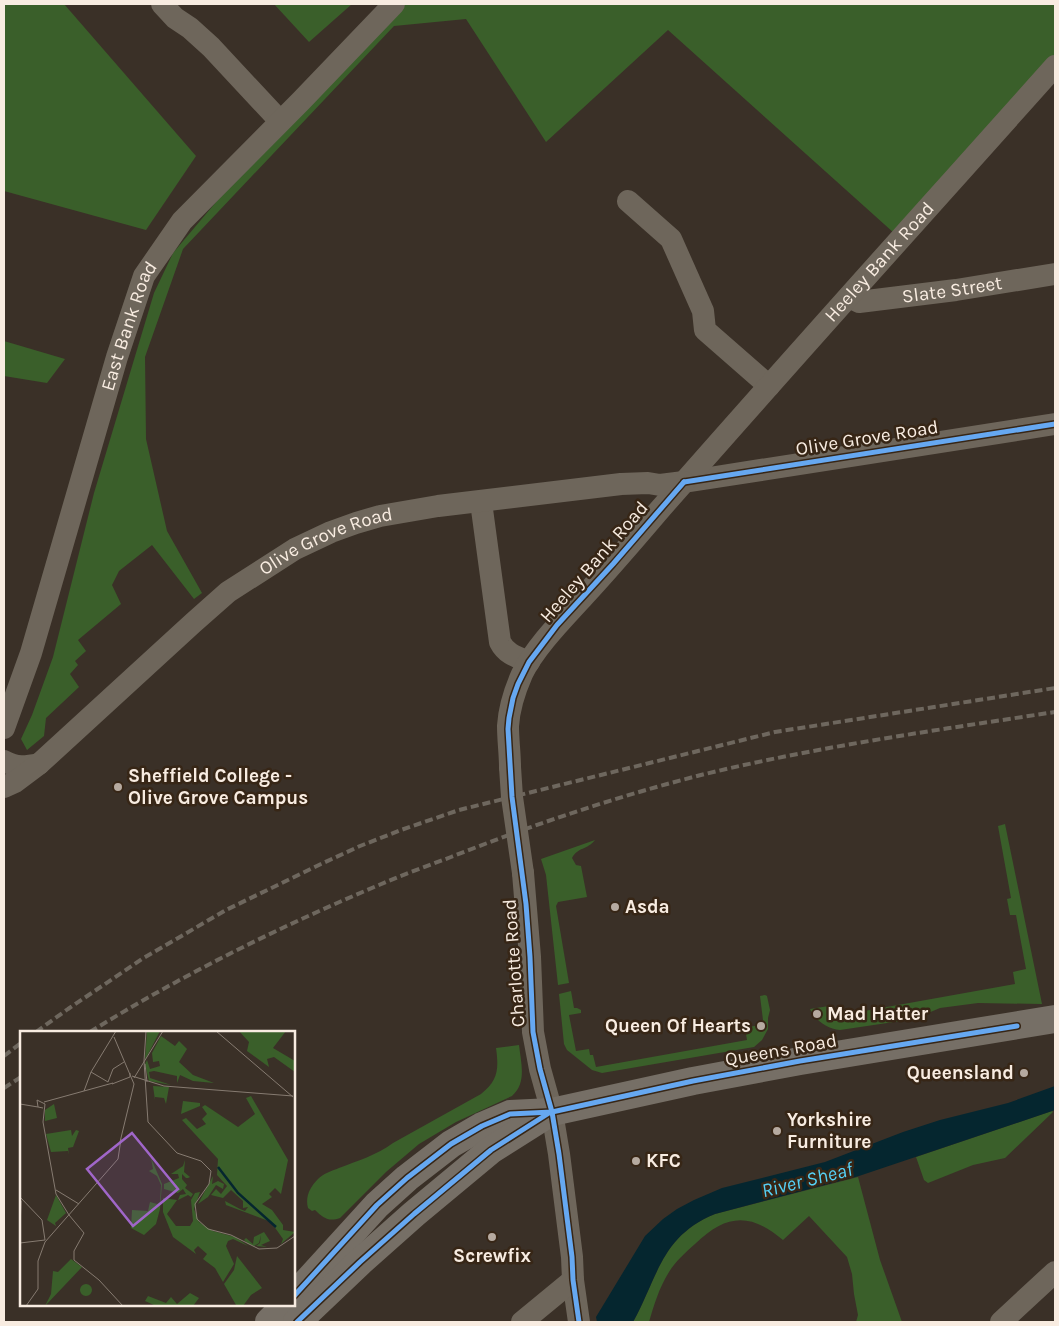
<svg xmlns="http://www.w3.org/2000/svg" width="1059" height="1326" font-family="Karla,sans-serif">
<rect width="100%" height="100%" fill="#3a3027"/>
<!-- green -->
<g fill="#3a5f2a">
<polygon points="4,4 64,4 196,156 146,230 4,191"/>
<polygon points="274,4 352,4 309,42"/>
<polygon points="402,4 1055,4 1055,54 894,233 668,30 546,142 466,19 394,26 183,249 145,357 146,439 167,531 202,593 194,599 152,545 119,571 112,585 121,604 78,640 86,651 75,661 78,665 70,674 79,687 46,718 44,736 27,750 21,739 32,715 53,657 94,493 154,293 173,253 222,195"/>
<polygon points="4,341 65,359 47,383 4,376"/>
<path d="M 1005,824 L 1042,1004 L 978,1003 L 940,1008 L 914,1019 L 840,1030 C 827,1029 815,1020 810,1009 L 829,1006 L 831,1017 L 1015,984 L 1013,972 L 1026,969 L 1016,915 L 1010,915 L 1007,899 L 1011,898 L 998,826 Z"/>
<path d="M 595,840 C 587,850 578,847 572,858 L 576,865 L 581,866 L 587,897 L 558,902 L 556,906 L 569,983 L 558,985 L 546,875 L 541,859 Z"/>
<polygon points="571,991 574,1008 577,1008 581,1010 581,1013 569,1015 576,1051 589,1049 590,1055 593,1055 596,1067 747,1040 745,1028 759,1025 763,1020 760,996 765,995 767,996 770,1010 768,1018 768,1029 762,1040 754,1047 602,1073 592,1070 567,1050 564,1044 559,994"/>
<path d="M 519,1045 C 521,1063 527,1083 512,1096 L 456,1122 L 419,1144 L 386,1172 L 340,1218 C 329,1222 323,1218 315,1210 L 312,1211 L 308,1208 C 305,1197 310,1187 318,1179 C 323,1174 331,1171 339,1168 C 357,1161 377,1155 393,1143 L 481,1094 C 498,1081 499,1069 496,1048 Z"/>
<polygon points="1052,1111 1053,1112 1005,1158 973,1165 928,1183 924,1180 916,1157"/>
<path d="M 858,1177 L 880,1260 L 902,1322 L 856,1322 L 858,1315 L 854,1294 L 852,1274 L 847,1257 L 809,1216 L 783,1240 C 750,1212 726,1214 695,1244 C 686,1252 675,1262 669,1272 C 659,1288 654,1305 649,1322 L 633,1322 C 658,1277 661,1236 715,1214 Z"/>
</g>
<!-- water -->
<path fill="#05262f" d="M 1055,1086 L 1055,1110 L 859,1176 L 715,1214 C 661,1236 658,1277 633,1322 L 597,1322 L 596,1317 L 645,1236 L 663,1219 L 677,1209 L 694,1200 L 722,1188 L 825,1162 L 903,1132 L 940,1120 L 1008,1103 Z"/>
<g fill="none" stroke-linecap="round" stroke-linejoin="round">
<!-- minor -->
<g stroke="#6e665b" stroke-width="22">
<polyline points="162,4 175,18 190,28 211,47 280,121"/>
<polyline points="628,201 671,239 703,311 705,330 769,386"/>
<path id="s1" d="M 849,297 L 859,302 L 956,290 L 1055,274"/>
<polyline points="684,482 1055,424"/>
<path d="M 481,502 L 500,642 C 506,654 517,657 529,662"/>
<path id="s2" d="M 4,728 L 31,653 L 117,357 L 144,276 L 182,221 L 301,101 L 394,4"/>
<path d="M 4,761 C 18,768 24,767 39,764"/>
<path id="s3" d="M 510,767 C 510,754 508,740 508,726 C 509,709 515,690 522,674 C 535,647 564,618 584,596 C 609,569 633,541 656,514 C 788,363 922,215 1055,66"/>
<path id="s4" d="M 4,787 L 15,782 L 39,764 L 193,623 L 228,592 L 295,549 L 331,532 L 356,523 L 380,516 L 438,506 L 621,484 L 648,483 L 660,485 L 684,482"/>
<polyline points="523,873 530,957 533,1032 540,1069 552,1112 559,1154 572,1257 573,1280 579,1322"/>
<polyline points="522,1322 573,1280"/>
<polyline points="1001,1322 1055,1272"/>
</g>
<!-- highway -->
<g stroke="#766f66" stroke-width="28">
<polyline points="294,1296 377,1205 407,1178 451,1144 482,1126 510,1114 552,1112 693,1081 800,1061 1055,1019"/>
<polyline points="269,1322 286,1305"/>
<polyline points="297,1322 360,1262 414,1214 491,1150 548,1114"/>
</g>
<!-- rail -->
<g stroke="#6e675e" stroke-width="4" stroke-dasharray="8 4" stroke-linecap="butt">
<polyline points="36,1032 68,1009 142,959 226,910 321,864 360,846 401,830 459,810 775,732 1055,688"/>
<path d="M 90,1032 C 182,975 279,927 379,885 C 402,875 427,866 451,857 C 535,824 618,796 705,774 C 821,746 938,730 1055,712"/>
<polyline points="4,1056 21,1043"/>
<polyline points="4,1088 21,1077"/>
</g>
<!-- minor-bridge -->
<polyline stroke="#6e665b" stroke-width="22" points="510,767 512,797 523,873"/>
<defs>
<g id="cycleway">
<polyline points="684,482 1055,424"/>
<polyline points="294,1296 377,1205 407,1178 451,1144 482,1126 510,1114 552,1112 693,1081 800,1061 1017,1026"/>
<polyline points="297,1322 360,1262 414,1214 491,1150 549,1113"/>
<polyline points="579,1322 573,1280 572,1257 559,1154 552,1112 540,1069 533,1032 530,957 526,904 512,797 508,729 509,718 513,698 518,684 529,662 557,625 613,564 684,482"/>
</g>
</defs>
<!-- cycleway casing -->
<use href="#cycleway" stroke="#372616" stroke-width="8"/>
<!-- cycleway -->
<use href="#cycleway" stroke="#66a8f1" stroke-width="5"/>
</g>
<!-- markers -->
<g fill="#b6aaa0" stroke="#372616" stroke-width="2">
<circle cx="118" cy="787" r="5"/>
<circle cx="615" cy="907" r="5"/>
<circle cx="817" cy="1014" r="5"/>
<circle cx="761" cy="1026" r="5"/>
<circle cx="1024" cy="1073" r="5"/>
<circle cx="777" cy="1131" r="5"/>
<circle cx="636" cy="1161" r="5"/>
<circle cx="492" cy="1237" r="5"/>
</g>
<g text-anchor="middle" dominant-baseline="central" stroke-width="5" stroke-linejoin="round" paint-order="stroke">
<!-- street labels -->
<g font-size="19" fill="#f8ece1" stroke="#372616">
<text stroke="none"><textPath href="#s3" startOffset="641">Heeley Bank Road</textPath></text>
<text stroke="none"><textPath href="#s1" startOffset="105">Slate Street</textPath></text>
<text stroke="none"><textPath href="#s2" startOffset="421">East Bank Road</textPath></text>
<text transform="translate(867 438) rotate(-9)">Olive Grove Road</text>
<text stroke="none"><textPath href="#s4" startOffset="409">Olive Grove Road</textPath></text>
<text transform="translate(594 562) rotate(-49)">Heeley Bank Road</text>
<text transform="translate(514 963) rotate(-94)">Charlotte Road</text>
<text transform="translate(781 1050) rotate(-10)">Queens Road</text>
</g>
<!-- poi labels -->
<g font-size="19" font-weight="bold" fill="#f8ece1" stroke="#372616" text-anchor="start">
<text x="128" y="776">Sheffield College -<tspan x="128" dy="22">Olive Grove Campus</tspan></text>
<text x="625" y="907">Asda</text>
<text x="827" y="1014">Mad Hatter</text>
<text x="751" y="1026" text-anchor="end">Queen Of Hearts</text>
<text x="1014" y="1073" text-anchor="end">Queensland</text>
<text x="787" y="1120">Yorkshire<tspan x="787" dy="22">Furniture</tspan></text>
<text x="646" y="1161">KFC</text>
<text x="492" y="1256" text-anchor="middle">Screwfix</text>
</g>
<!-- water labels -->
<g font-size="20" font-style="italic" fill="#55d1f6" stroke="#372616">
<text transform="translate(807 1180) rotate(-14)">River Sheaf</text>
</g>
</g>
<!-- overview -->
<g transform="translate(20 1031)">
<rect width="275" height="275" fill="#3a3027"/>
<path d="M 127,0 L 140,0 L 125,29 ZM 219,0 L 266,0 L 253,17 L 275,30 L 275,41 L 254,26 L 247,28 L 249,36 L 227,20 L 229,11 ZM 141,5 L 155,15 L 159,10 L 167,18 L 159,31 L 173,44 L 194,52 L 173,50 L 160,44 L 157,52 L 157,45 L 134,40 L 129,41 L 130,47 L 151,54 L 129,50 L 125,33 L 127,29 L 130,38 L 140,35 L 139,30 L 133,31 L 132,22 ZM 133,55 L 149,56 L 146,73 L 144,67 L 135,66 L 135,69 ZM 231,65 L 268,129 L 261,163 L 255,157 L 249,163 L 252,166 L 242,173 L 252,179 L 263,194 L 263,199 L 275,201 L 261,213 L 263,208 L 251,191 L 206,174 L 205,170 L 220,178 L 225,180 L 228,176 L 223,177 L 223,170 L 211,159 L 203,167 L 191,164 L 196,158 L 201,163 L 207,155 L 197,144 L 198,128 L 162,89 L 166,87 L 177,98 L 186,93 L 182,88 L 187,83 L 182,76 L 185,74 L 218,96 L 235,83 L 226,67 ZM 163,70 L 180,72 L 180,75 L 161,83 ZM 34,73 L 37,87 L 25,90 L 25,79 ZM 51,99 L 52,105 L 56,99 L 59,100 L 53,116 L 48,117 L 49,124 L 48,120 L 31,121 L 26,103 ZM 131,127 L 142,153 L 140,178 L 136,193 L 124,204 L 111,197 L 112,179 L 128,180 L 130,171 L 137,173 L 140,171 L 141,154 L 137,145 L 129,140 L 133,138 ZM 165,129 L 164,141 L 170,146 L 168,147 L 166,147 L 162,143 L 162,148 L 167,154 L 165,157 L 173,163 L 171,166 L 168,164 L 158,169 L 160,164 L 166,163 L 163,158 L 158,162 L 144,158 L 144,153 L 159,147 L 158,143 L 143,143 L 151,143 L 163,135 ZM 193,145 L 192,153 L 198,150 L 204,153 L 203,158 L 196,154 L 188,166 L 178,173 ZM 180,161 L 174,178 L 179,191 L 193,200 L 215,206 L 228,215 L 213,208 L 208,210 L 206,215 L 214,233 L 203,251 L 195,237 L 183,228 L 187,223 L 178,215 L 174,219 L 176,223 L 153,206 L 143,181 L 143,167 L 157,169 L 147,183 L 156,195 L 170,195 L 173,190 L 171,169 L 175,162 ZM 36,164 L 46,182 L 35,192 L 36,195 L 27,189 ZM 244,201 L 250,210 L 241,214 L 247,216 L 236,215 L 240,212 L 241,204 L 239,212 L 234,215 L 228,213 L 224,209 L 226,207 L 233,213 L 234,206 ZM 217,225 L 242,257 L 231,264 L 223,275 L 216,274 L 204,253 L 214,239 ZM 51,228 L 62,236 L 25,275 L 31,263 L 33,240 L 38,241 ZM60 259a6 6 0 1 1 12 0a6 6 0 1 1-12 0ZM 170,262 L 179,267 L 173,275 L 136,275 L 125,270 L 128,265 L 146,272 L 151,266 L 157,273 Z" fill="#3a5f2a"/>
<path fill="none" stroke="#05262f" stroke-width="2.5" d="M 198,136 L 218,162 L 256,196"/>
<path fill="none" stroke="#867b71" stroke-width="1" d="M 126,0 L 124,30 L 128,91 L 157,122 L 181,130 L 191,140 L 189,153 L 175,173 L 177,188 L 188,198 L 211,204 L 239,218 L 257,217 L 275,205M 196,0 L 273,66M 94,6 L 114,53 L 100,111M 125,33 L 127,51M 71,41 L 88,51M 112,45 L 144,55 L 273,65M 114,47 L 143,0M 88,51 L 93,38 L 104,31M 92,53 L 110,46 L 110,42M 64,60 L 71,41 L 96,0M 24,71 L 93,52M 0,73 L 18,76M 23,77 L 18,76 L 17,69 L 25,73 L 23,91 L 36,163 L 49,184M 36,159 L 59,173M 0,166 L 22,189 L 25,209 L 0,212M 49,184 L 64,202 L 54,220 L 54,229 L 79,249 L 103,275M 0,199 L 1,170M 6,275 L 18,258 L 18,230 L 25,211 L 98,128 L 101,108"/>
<path fill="#a066c9" fill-opacity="0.15" stroke="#a066c9" stroke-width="2.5" d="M 112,102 L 158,158 L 113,195 L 67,138 Z"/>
<rect width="275" height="275" fill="none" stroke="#f8ece1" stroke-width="2.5"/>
</g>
<!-- border -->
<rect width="1059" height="1326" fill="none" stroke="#f8ece1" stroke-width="10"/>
</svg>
